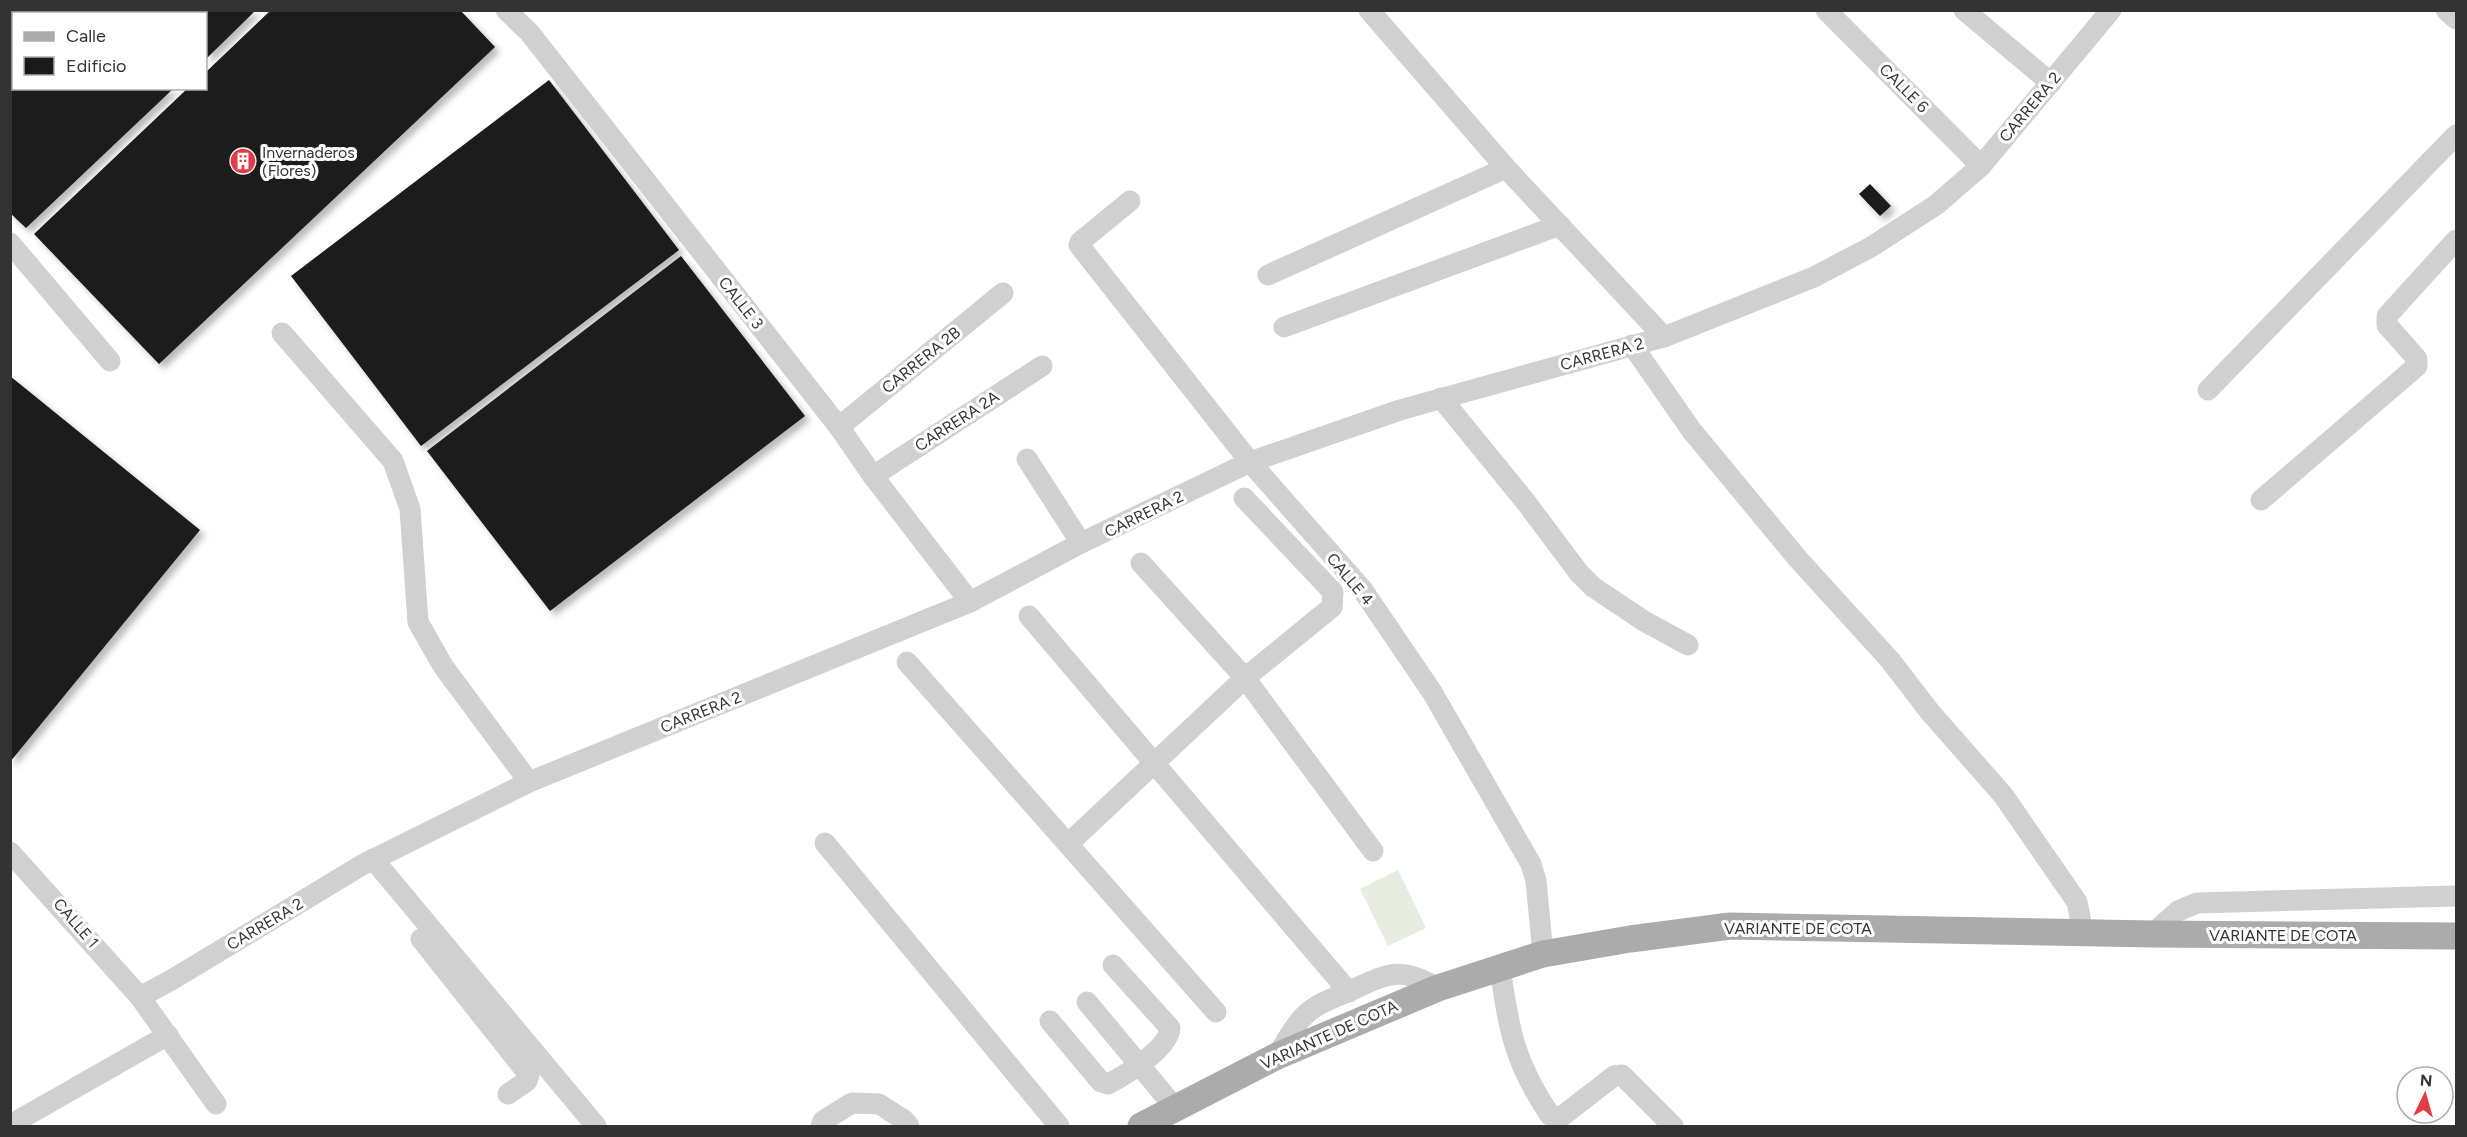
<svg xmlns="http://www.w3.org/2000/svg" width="2467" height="1137" font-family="Figtree,sans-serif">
<defs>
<filter id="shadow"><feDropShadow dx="5" dy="5" stdDeviation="3" flood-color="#0004"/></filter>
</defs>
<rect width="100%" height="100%" fill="#fff"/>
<!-- green -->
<polygon fill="#e6ecdf" points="1398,870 1426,928 1388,946 1360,889"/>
<!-- building -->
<g fill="#1a1a1a" filter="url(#shadow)">
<polygon points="10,10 256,10 206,59 206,14 14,14 14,88 174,88 26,228 10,213"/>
<polygon points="271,10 460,10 495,47 159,364 34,234 188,88 206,88 206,72"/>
<polygon points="549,80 679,250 421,446 291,276"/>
<polygon points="1870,184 1891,206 1880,216 1859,194"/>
<polygon points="681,256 805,416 550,611 427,451"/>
<polygon points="10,376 200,530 10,762"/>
</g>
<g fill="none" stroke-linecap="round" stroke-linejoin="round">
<!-- minor -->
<g stroke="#d0d0d0" stroke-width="21">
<polyline points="506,10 529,32 839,427 873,476 970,602"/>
<polyline points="1369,10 1506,168 1664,337"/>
<polyline points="1826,10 1981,166"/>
<polyline points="1964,10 2051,83"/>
<polyline points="2446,10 2456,19"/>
<polyline points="1130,201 1080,242 1079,245 1250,462 1362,589 1432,692 1531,864 1536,881 1543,954"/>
<polyline points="10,243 110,361"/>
<polyline points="1268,275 1506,168"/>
<polyline points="1284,327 1560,225"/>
<polyline points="282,333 393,461 410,509 418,622 443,666 529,782"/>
<polyline points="1632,345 1692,431 1798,559 1890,660 1930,712 2003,795 2077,902 2083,932"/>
<polyline points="2208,390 2456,135"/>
<polyline points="1441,398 1525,501 1579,573 1593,587 1644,621 1688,645"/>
<polyline points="839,427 1003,293"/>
<polyline points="1027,459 1081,543"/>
<polyline points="873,476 1042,366"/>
<polyline points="2261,500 2417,366 2417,359 2387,325 2387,316 2456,240"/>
<polyline points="1141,563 1245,678 1373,851"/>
<polyline points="1029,616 1349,992"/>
<polyline points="907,662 1216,1012"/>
<polyline points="825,843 1059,1126"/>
<polyline points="1068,844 1245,678 1332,607 1333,592 1244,498"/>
<polyline points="10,852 140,997 216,1104"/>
<polyline points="373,859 596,1126"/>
<polyline points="2152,934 2178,911 2197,903 2456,896"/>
<polyline points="421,939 529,1075 527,1081 508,1094"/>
<path d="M 1500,968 C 1509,1030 1514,1062 1550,1115 L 1561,1117 L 1614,1076 L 1622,1075 L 1673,1126"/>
<polyline points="140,997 173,979 362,865 529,782 970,602 1081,543 1250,462 1400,410 1664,337 1814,277 1871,247 1936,205 1981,166 2111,10"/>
<polyline points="1087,1002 1176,1109"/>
<path d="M 1050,1021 L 1101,1082 L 1108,1084 C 1126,1075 1169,1048 1170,1028 L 1113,965"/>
<path d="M 1277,1056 C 1285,1043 1293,1028 1303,1017 C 1315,1004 1332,999 1347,992 C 1387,975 1397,964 1438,988"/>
<polyline points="10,1125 168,1035"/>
<polyline points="821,1126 823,1121 852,1103 879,1104 904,1120 909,1126"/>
</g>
<!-- major -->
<polyline stroke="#ababab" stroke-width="27" points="1141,1126 1277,1056 1438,988 1543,954 1630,939 1730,926 2152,934 2456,936"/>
</g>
<!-- icons -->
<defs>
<symbol id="building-disc" viewBox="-11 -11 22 22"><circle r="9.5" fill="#e63946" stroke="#fff"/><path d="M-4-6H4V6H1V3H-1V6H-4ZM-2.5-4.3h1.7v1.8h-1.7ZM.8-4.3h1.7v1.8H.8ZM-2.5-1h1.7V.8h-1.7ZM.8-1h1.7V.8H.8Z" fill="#fff"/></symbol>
</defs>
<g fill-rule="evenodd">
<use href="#building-disc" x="228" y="146" width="30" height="30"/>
</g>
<g text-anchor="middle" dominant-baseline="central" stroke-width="6" stroke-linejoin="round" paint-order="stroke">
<!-- street labels -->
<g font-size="16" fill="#333" stroke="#fff">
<text transform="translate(1904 88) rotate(45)">CALLE 6</text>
<text transform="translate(2030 107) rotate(-50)">CARRERA 2</text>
<text transform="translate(741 303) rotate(52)">CALLE 3</text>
<text transform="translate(1602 354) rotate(-15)">CARRERA 2</text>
<text transform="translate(921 360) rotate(-39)">CARRERA 2B</text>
<text transform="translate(957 421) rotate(-33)">CARRERA 2A</text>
<text transform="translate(1144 514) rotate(-26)">CARRERA 2</text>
<text transform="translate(1350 579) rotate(50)">CALLE 4</text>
<text transform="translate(701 712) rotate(-22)">CARRERA 2</text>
<text transform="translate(76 923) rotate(49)">CALLE 1</text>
<text transform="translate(265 924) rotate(-31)">CARRERA 2</text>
<text x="1798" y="928">VARIANTE DE COTA</text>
<text x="2283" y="935">VARIANTE DE COTA</text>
<text transform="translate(1329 1035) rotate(-24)">VARIANTE DE COTA</text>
</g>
<!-- poi labels -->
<g font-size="16" fill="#333" stroke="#fff" text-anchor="start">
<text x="262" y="152">Invernaderos<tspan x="262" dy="18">(Flores)</tspan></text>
</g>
</g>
<!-- border -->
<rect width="2467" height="1137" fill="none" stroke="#333333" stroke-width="24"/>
<!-- legend -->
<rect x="12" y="12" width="195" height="78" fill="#ffffff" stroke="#adadad" stroke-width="1.5"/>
<rect x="24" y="32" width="30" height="9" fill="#ababab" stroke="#adadad" stroke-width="1.5"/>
<text x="66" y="42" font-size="18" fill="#333333">Calle</text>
<rect x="24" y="57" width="30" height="18" fill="#1a1a1a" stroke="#adadad" stroke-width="1.5"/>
<text x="66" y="72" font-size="18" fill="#333333">Edificio</text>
<!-- north arrow -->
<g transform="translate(2425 1095) rotate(5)"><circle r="28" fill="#ffffff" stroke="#adadad" stroke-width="1.5"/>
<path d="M0-4.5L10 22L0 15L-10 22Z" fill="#e63946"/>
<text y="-9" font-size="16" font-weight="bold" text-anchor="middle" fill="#333333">N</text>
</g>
</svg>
